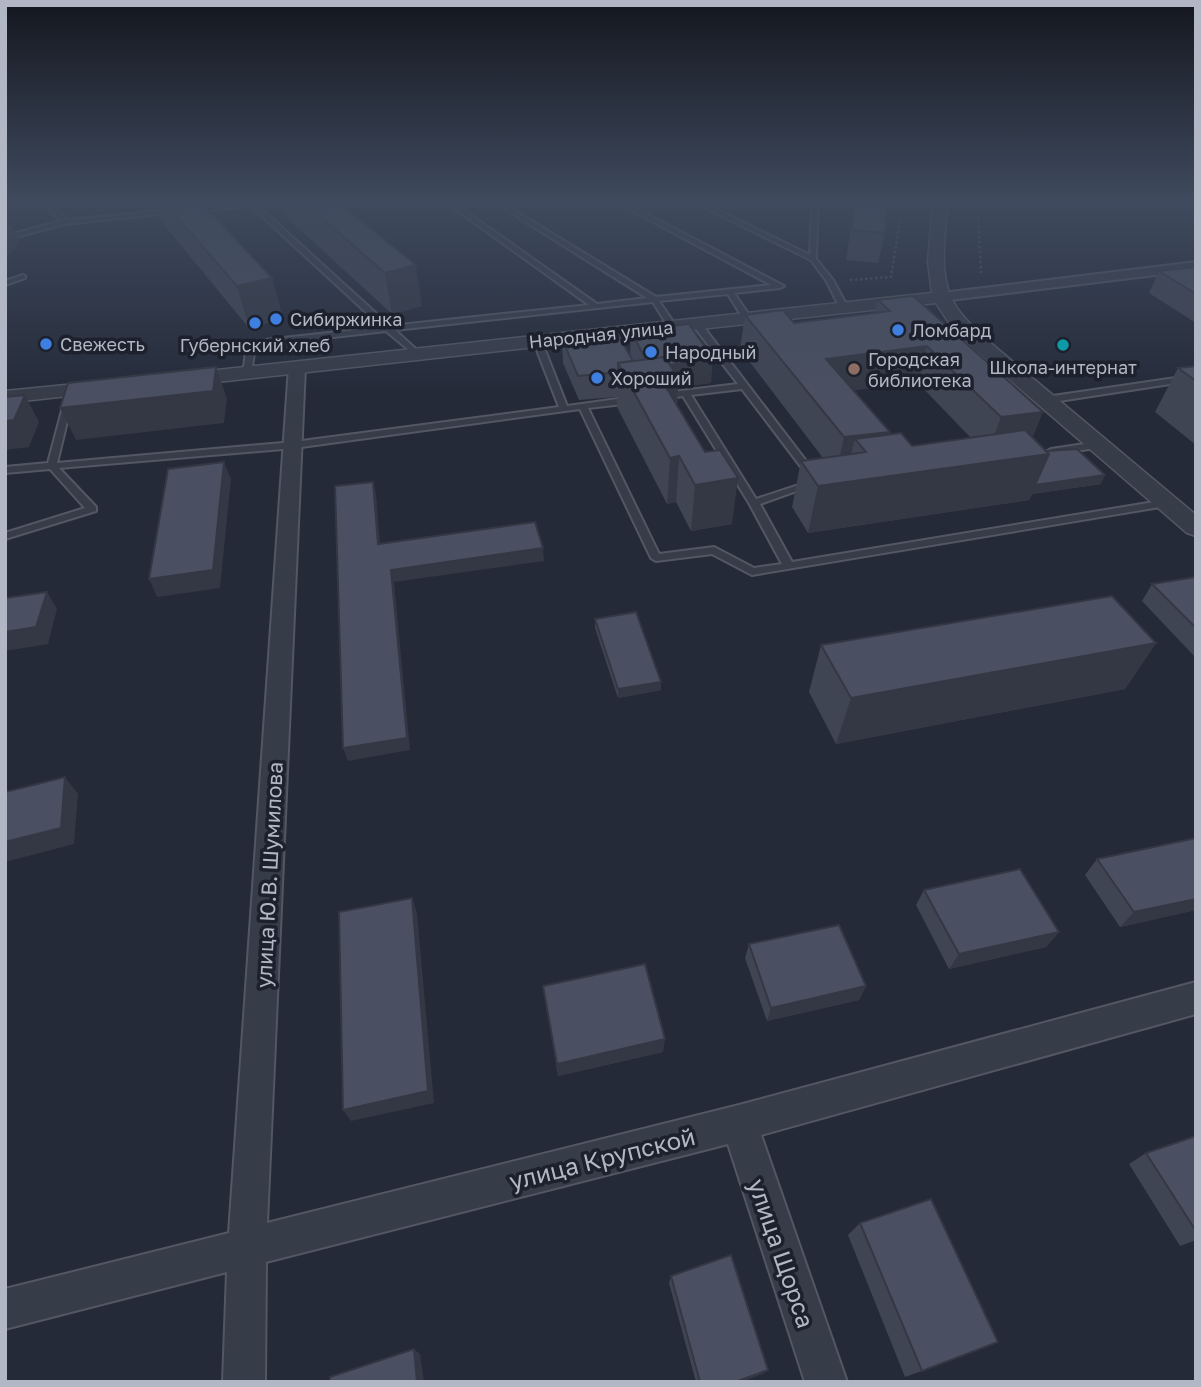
<svg xmlns="http://www.w3.org/2000/svg" width="1201" height="1387" font-family="'Golos Text',sans-serif">
<rect width="100%" height="100%" fill="#242a38"/>
<g fill="none" stroke-linecap="round" stroke-linejoin="round">
<defs>
<g id="service">
<polygon points="42,201 48,201 67,220 174,210 177,212 65,224 5,240 5,236 61,221"/>
<polygon points="262,201 284,201 257,205 390,326 589,305 444,201 451,201 597,304 647,298 492,201 499,201 656,297 771,285 614,201 622,201 784,286 780,288 734,293 751,318 747,320 744,320 728,294 659,301 676,326 672,328 669,328 653,302 395,330 419,352 419,356 416,356 386,331 255,346 251,373 247,375 243,373 247,346 201,351 197,349 201,347 382,327 251,206 192,212 189,210"/>
<polygon points="691,201 699,201 810,255 812,201 818,201 816,259 833,280 848,308 841,310 826,280 811,260"/>
<polygon points="23,275 25,276 25,278 5,285 5,281"/>
<polygon points="693,321 699,321 816,474 811,477 808,476 742,389 691,395 756,499 808,482 811,481 816,484 760,504 792,562 1166,500 1171,503 1166,506 752,575 712,554 656,561 651,558 580,409 294,448 59,468 96,507 96,511 5,539 5,533 85,508 50,469 5,473 5,467 48,463 65,399 72,401 57,463 294,442 559,407 533,340 537,338 541,340 567,406 632,397 636,400 632,403 588,408 659,554 714,547 754,568 782,564 749,503 683,396 664,399 660,396 664,393 738,384 693,325"/>
<polygon points="1196,375 1196,380 1046,403 1042,400 1046,397"/>
<polygon points="1098,442 1103,445 1101,447 1051,455 1046,452 1051,449"/>
</g>
<g id="minor">
<polygon points="1196,262 1196,270 942,301 935,297 942,293"/>
<polygon points="297,362 305,367 267,1223 739,1105 1196,982 1196,1014 761,1135 847,1382 805,1382 728,1144 266,1262 265,1382 223,1382 227,1272 5,1329 5,1289 229,1233 289,367"/>
</g>
<g id="tertiary">
<path d="M 933,201 L 947,201 C 946,235 936,278 957,308 C 965,320 977,330 987,340 L 1196,515 L 1196,536 L 1187,533 L 973,348 L 947,320 L 936,303 L 180,386 L 173,384 L 170,380 L 173,376 L 180,374 L 932,293 L 928,262 Z"/>
<polygon points="106,381 113,383 116,387 113,391 5,403 5,391"/>
</g>
</defs>
<!-- service casing -->
<use href="#service" stroke="#525763" stroke-width="4"/>
<!-- minor casing -->
<use href="#minor" stroke="#525763" stroke-width="4"/>
<!-- tertiary casing -->
<use href="#tertiary" stroke="#525763" stroke-width="3"/>
<!-- path -->
<g stroke="#435256" stroke-width="2.5" stroke-dasharray="2.5 2.5" stroke-linecap="butt">
<polyline points="977,201 981,273"/>
<polyline points="850,280 891,277 903,201"/>
</g>
<!-- service -->
<use href="#service" fill="#373c49" fill-rule="evenodd"/>
<!-- minor -->
<use href="#minor" fill="#373c49" fill-rule="evenodd"/>
<!-- tertiary -->
<use href="#tertiary" fill="#373c49" fill-rule="evenodd"/>
</g>
<!-- wall -->
<g fill="#404553" fill-rule="evenodd">
<polygon points="153,201 200,201 272,278 283,319 249,328 160,220"/>
<polygon points="280,201 337,201 422,306 392,314 283,214"/>
<polygon points="855,201 887,201 885,233 878,263 846,260"/>
<polygon points="1196,267 1196,323 1149,293 1159,271"/>
<path d="M 878,300 L 1046,451 L 1101,484 L 1032,494 L 1029,500 L 808,533 L 792,507 L 801,461 L 823,458 L 740,349 L 745,315 L 794,323 L 874,313 ZM 917,382 L 971,438 L 912,446 L 889,434 L 890,432 L 853,390 Z"/>
<polygon points="631,331 711,383 678,387 677,405 732,524 691,531 676,502 667,504 617,407 617,397 579,400 563,363 562,339 633,361 630,355"/>
<polygon points="1196,366 1196,445 1155,412 1178,368"/>
<polygon points="1196,577 1196,658 1142,601 1152,584"/>
<polygon points="595,619 661,690 618,698 595,628"/>
<polygon points="1156,643 1125,689 836,744 809,692 821,645"/>
<polygon points="1196,838 1196,910 1120,927 1085,875 1097,859"/>
<polygon points="924,890 1059,932 1046,947 949,969 916,905"/>
<polygon points="749,944 866,986 859,1000 767,1021 745,958"/>
<polygon points="543,986 663,1052 558,1076"/>
<polygon points="1196,1136 1196,1240 1180,1246 1129,1164 1146,1153"/>
<polygon points="860,1223 922,1371 905,1377 848,1235"/>
<polygon points="671,1276 768,1370 762,1374 740,1382 696,1382 669,1283"/>
</g>
<!-- shaded-wall -->
<g fill="#343844">
<polygon points="12,226 20,243 5,258 5,233"/>
<polygon points="416,265 422,306 392,314 385,273"/>
<polygon points="272,278 283,319 249,328 237,286"/>
<polygon points="927,346 917,382 819,395 826,359"/>
<polygon points="713,359 711,383 678,387 676,424 657,366"/>
<polygon points="216,367 227,399 224,423 76,440 60,408"/>
<polygon points="25,395 39,422 29,447 5,450 5,421"/>
<polygon points="1043,412 1028,449 987,454 1001,417"/>
<polygon points="890,432 880,468 855,439 846,473 836,474 844,437"/>
<polygon points="1049,454 1105,475 1101,484 1032,494 1029,500 808,533 818,486"/>
<polygon points="679,456 676,502 667,504 670,458"/>
<polygon points="224,462 231,479 220,588 157,597 149,579"/>
<polygon points="738,478 732,524 691,531 695,485"/>
<polygon points="373,482 376,494 381,557 378,544"/>
<polygon points="543,548 544,561 394,582 410,750 348,761 343,748 391,570"/>
<polygon points="47,592 57,609 48,644 5,651 5,632"/>
<polygon points="1156,643 1125,689 836,744 851,698"/>
<polygon points="661,682 661,690 618,698 618,689"/>
<polygon points="65,777 78,794 74,844 5,862 5,842"/>
<polygon points="412,898 417,913 434,1103 351,1121 343,1110"/>
<polygon points="1196,899 1196,910 1120,927 1134,912"/>
<polygon points="1059,932 1046,947 949,969 959,954"/>
<polygon points="866,986 859,1000 767,1021 771,1008"/>
<polygon points="665,1039 663,1052 558,1076 557,1064"/>
<polygon points="414,1349 420,1354 424,1382 417,1382"/>
<polygon points="768,1370 762,1374 740,1382 735,1382"/>
</g>
<!-- building -->
<g fill="#4a5061" stroke="#343844" stroke-width="2">
<polygon points="163,201 200,201 272,278 237,286"/>
<polygon points="302,201 337,201 416,265 385,273"/>
<polygon points="856,201 887,201 885,233 852,230"/>
<polygon points="5,226 12,226 5,233"/>
<polygon points="1196,267 1196,294 1159,271"/>
<polygon points="913,296 1043,412 1001,417 927,346 826,359 890,432 844,437 745,315 783,310 794,323 890,311 878,300"/>
<polygon points="689,324 713,359 669,365 665,357 646,360 631,331"/>
<polygon points="617,333 633,361 618,363 618,372 578,376 562,339"/>
<polygon points="665,357 679,380 663,382 705,452 720,450 738,478 695,485 679,456 670,458 618,363"/>
<polygon points="1196,366 1196,381 1178,368"/>
<polygon points="216,367 213,391 60,408 68,383"/>
<polygon points="25,395 14,420 5,421 5,397"/>
<polygon points="1025,430 1049,454 818,486 801,461 866,452 855,439 901,433 912,446"/>
<polygon points="1077,449 1105,475 1035,485 1049,454 1046,451"/>
<polygon points="224,462 213,570 149,579 168,469"/>
<polygon points="373,482 378,544 535,522 543,548 391,570 407,738 343,748 335,486"/>
<polygon points="1196,577 1196,628 1152,584"/>
<polygon points="47,592 36,627 5,632 5,598"/>
<polygon points="1112,596 1156,643 851,698 821,645"/>
<polygon points="636,612 661,682 618,689 595,619"/>
<polygon points="65,777 61,828 5,842 5,792"/>
<polygon points="1196,838 1196,899 1134,912 1097,859"/>
<polygon points="1020,869 1059,932 959,954 924,890"/>
<polygon points="412,898 428,1091 343,1110 339,912"/>
<polygon points="839,925 866,986 771,1008 749,944"/>
<polygon points="645,964 665,1039 557,1064 543,986"/>
<polygon points="1196,1136 1196,1231 1146,1153"/>
<polygon points="931,1199 998,1342 922,1371 860,1223"/>
<polygon points="731,1255 768,1370 735,1382 700,1382 671,1276"/>
<polygon points="414,1349 417,1382 330,1382 330,1377"/>
</g>
<!-- sky -->
<linearGradient id="sky" x2="0" y2="1"><stop stop-color="#14171f"/><stop offset="0.51" stop-color="#3f4a5e"/><stop offset="1" stop-color="#3f4a5e" stop-opacity="0"/></linearGradient>
<rect width="1201" height="395" fill="url(#sky)"/>
<!-- markers -->
<g fill="#3f7fe0" stroke="#1c212d" stroke-width="2.5">
<circle cx="276" cy="319" r="7"/>
<circle cx="255" cy="323" r="7"/>
<circle cx="898" cy="330" r="7"/>
<circle cx="46" cy="344" r="7"/>
<circle cx="651" cy="352" r="7"/>
<circle cx="597" cy="378" r="7"/>
</g>
<circle fill="#0f9aa8" stroke="#1c212d" stroke-width="2.5" cx="1063" cy="345" r="7"/>
<circle fill="#8d6e63" stroke="#1c212d" stroke-width="2.5" cx="854" cy="369" r="7"/>
<g text-anchor="middle" dominant-baseline="central" stroke-width="7" stroke-linejoin="round" paint-order="stroke">
<!-- far-poi labels -->
<g font-size="18" fill="#b2b7c5" stroke="#1c212d" text-anchor="start">
<text x="290" y="319">Сибиржинка</text>
<text x="912" y="330">Ломбард</text>
<text x="60" y="344">Свежесть</text>
<text x="255" y="345" text-anchor="middle">Губернский хлеб</text>
<text x="665" y="352">Народный</text>
<text x="868" y="359">Городская<tspan x="868" dy="21">библиотека</tspan></text>
<text x="1063" y="367" text-anchor="middle">Школа-интернат</text>
<text x="611" y="378">Хороший</text>
</g>
<!-- far-street labels -->
<g font-size="18" fill="#b2b7c5" stroke="#1c212d">
<text transform="translate(601 334) rotate(-6)">Народная улица</text>
</g>
<!-- street labels -->
<g font-size="21" fill="#b2b7c5" stroke="#1c212d">
<text transform="translate(269 875) rotate(-87)">улица Ю.В. Шумилова</text>
</g>
<!-- near-street labels -->
<g font-size="24" fill="#b2b7c5" stroke="#1c212d">
<text transform="translate(602 1158) rotate(-14)">улица Крупской</text>
<text transform="translate(782 1253) rotate(71)">улица Щорса</text>
</g>
</g>
<!-- border -->
<rect width="1201" height="1387" fill="none" stroke="#b2b7c5" stroke-width="14"/>
</svg>
